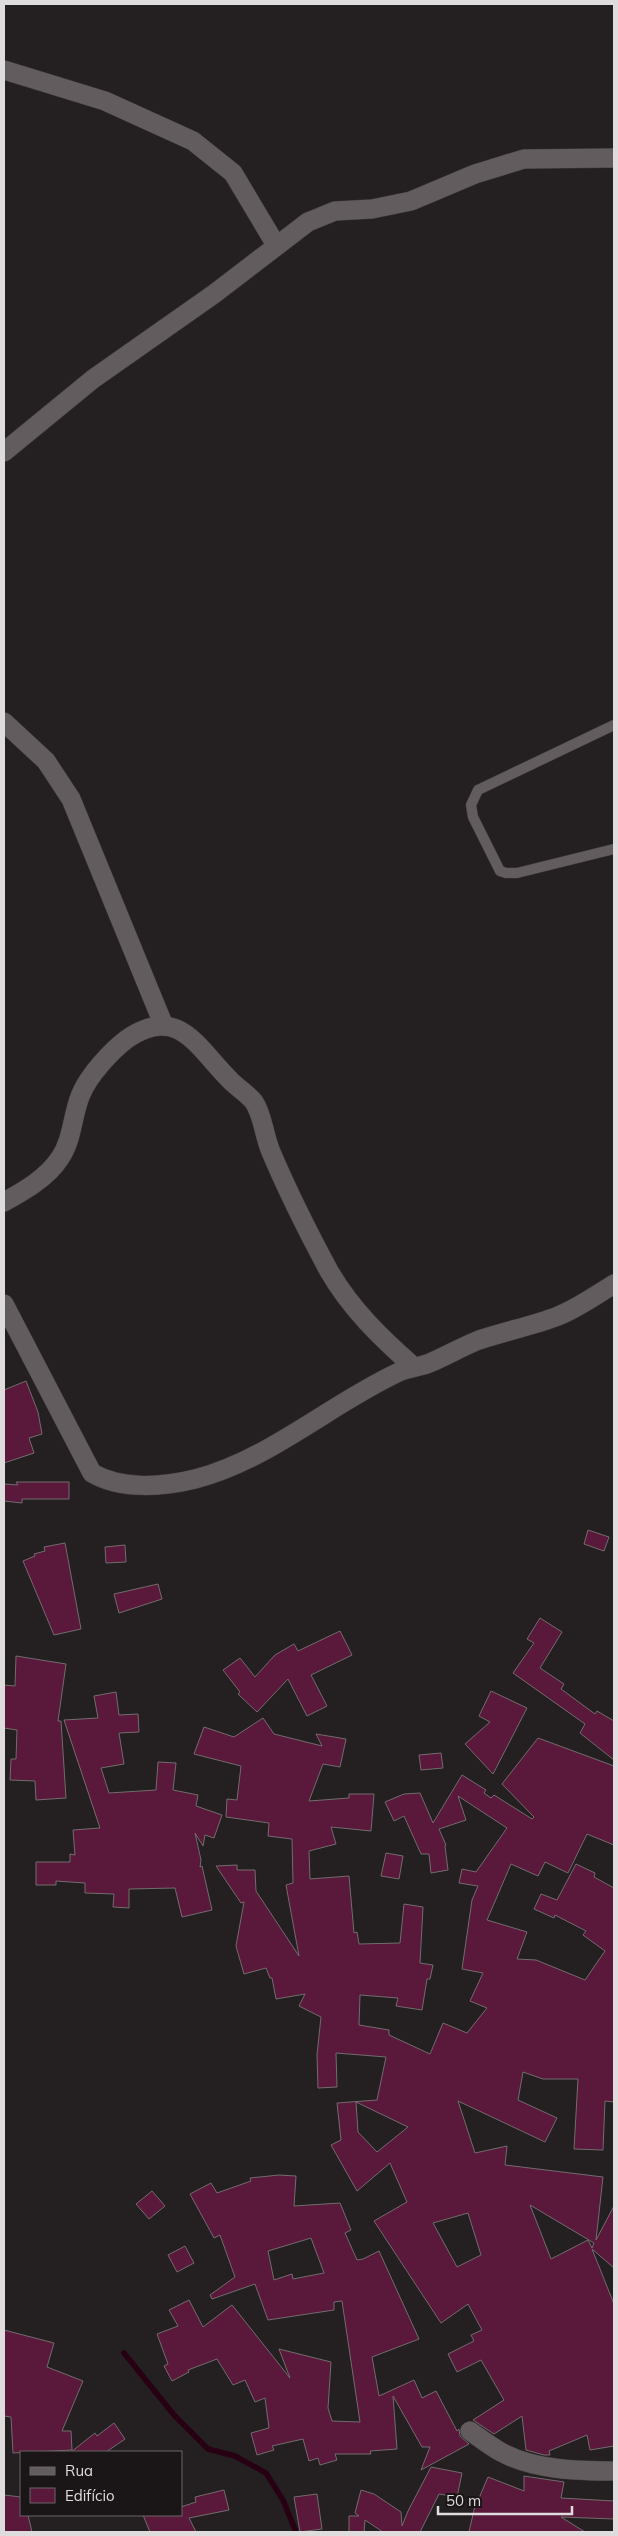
<svg xmlns="http://www.w3.org/2000/svg" width="618" height="2536" font-family="Mulish,sans-serif">
<rect width="100%" height="100%" fill="#241f21"/>
<g fill="none" stroke-linecap="round" stroke-linejoin="round">
<!-- stream -->
<polyline stroke="#280014" stroke-width="5.5" points="124,2353 174,2415 208,2449 235,2456 266,2473 283,2500 296,2532"/>
</g>
<!-- building -->
<g fill="#5a183a" stroke="#726c6e" fill-rule="evenodd">
<polygon points="26,1381 38,1412 42,1434 29,1438 34,1453 4,1463 4,1390"/>
<polygon points="16,1482 69,1482 69,1499 22,1499 22,1503 4,1501 4,1484 18,1485"/>
<polygon points="588,1530 609,1537 604,1551 584,1544"/>
<polygon points="65,1543 81,1629 54,1635 23,1561 35,1556 34,1554 45,1551 44,1547"/>
<polygon points="125,1545 126,1562 106,1563 105,1547"/>
<polygon points="158,1584 162,1599 119,1613 114,1594"/>
<polygon points="540,1618 562,1632 540,1668 564,1684 561,1689 595,1714 597,1711 614,1721 614,1760 580,1733 585,1724 513,1673 534,1643 527,1639"/>
<polygon points="340,1631 352,1655 311,1675 327,1706 307,1716 288,1679 257,1712 238,1694 240,1692 223,1670 240,1658 255,1677 275,1655 294,1644 298,1651"/>
<polygon points="16,1656 66,1664 58,1721 61,1721 66,1798 36,1800 35,1781 10,1780 11,1759 16,1759 17,1730 4,1728 4,1685 15,1686"/>
<polygon points="491,1691 527,1708 493,1774 465,1744 490,1722 479,1716"/>
<polygon points="116,1692 119,1715 138,1714 139,1732 119,1733 124,1764 101,1768 109,1793 156,1790 158,1762 176,1763 173,1790 198,1795 196,1806 222,1815 214,1838 205,1835 203,1846 195,1833 201,1860 200,1867 202,1866 212,1910 182,1917 175,1888 129,1889 129,1908 113,1907 114,1894 85,1893 85,1883 56,1881 56,1885 36,1885 36,1862 70,1862 70,1854 75,1855 73,1830 100,1828 64,1720 98,1718 94,1696"/>
<path d="M 263,1718 L 274,1734 L 322,1746 L 316,1734 L 346,1739 L 340,1767 L 323,1764 L 309,1801 L 349,1798 L 349,1794 L 374,1794 L 371,1831 L 331,1827 L 336,1844 L 309,1851 L 310,1879 L 349,1876 L 354,1933 L 357,1932 L 359,1944 L 400,1943 L 404,1904 L 423,1907 L 420,1963 L 433,1965 L 430,1979 L 427,1979 L 422,2010 L 396,2006 L 398,1998 L 360,1995 L 359,2025 L 389,2030 L 389,2035 L 430,2054 L 443,2023 L 467,2033 L 487,2008 L 470,2001 L 483,1973 L 462,1969 L 472,1900 L 478,1886 L 459,1883 L 462,1869 L 476,1872 L 507,1828 L 458,1796 L 466,1820 L 439,1829 L 446,1845 L 445,1846 L 448,1870 L 431,1873 L 429,1854 L 421,1854 L 404,1816 L 394,1821 L 385,1802 L 404,1794 L 420,1793 L 433,1823 L 462,1775 L 486,1790 L 484,1793 L 491,1798 L 494,1795 L 532,1819 L 534,1817 L 502,1784 L 538,1738 L 614,1766 L 614,1845 L 587,1834 L 568,1873 L 545,1862 L 538,1876 L 511,1864 L 487,1920 L 527,1932 L 517,1959 L 536,1960 L 585,1980 L 605,1951 L 583,1935 L 586,1931 L 555,1915 L 554,1918 L 534,1909 L 541,1894 L 557,1900 L 576,1864 L 595,1873 L 594,1877 L 614,1888 L 614,2102 L 605,2101 L 603,2150 L 574,2149 L 578,2079 L 543,2079 L 523,2072 L 518,2100 L 557,2118 L 545,2142 L 458,2101 L 475,2153 L 507,2146 L 505,2165 L 603,2177 L 596,2240 L 614,2206 L 614,2268 L 592,2249 L 614,2304 L 614,2446 L 590,2450 L 587,2435 L 549,2451 L 550,2455 L 544,2455 L 526,2450 L 522,2416 L 494,2434 L 473,2420 L 504,2400 L 481,2360 L 457,2372 L 448,2354 L 474,2341 L 471,2335 L 482,2330 L 468,2304 L 441,2323 L 374,2221 L 407,2202 L 390,2163 L 357,2191 L 331,2145 L 341,2140 L 337,2103 L 377,2100 L 386,2057 L 336,2053 L 337,2087 L 318,2088 L 317,2055 L 321,2017 L 299,2006 L 305,1994 L 276,1999 L 272,1978 L 270,1978 L 266,1968 L 244,1974 L 236,1946 L 244,1902 L 241,1903 L 216,1866 L 237,1865 L 237,1870 L 255,1870 L 256,1891 L 299,1956 L 286,1885 L 293,1883 L 292,1839 L 268,1836 L 269,1823 L 226,1817 L 227,1799 L 237,1800 L 241,1766 L 194,1754 L 204,1727 L 234,1737 ZM 356,2102 L 408,2127 L 377,2152 L 358,2132 ZM 530,2205 L 594,2243 L 592,2248 L 588,2240 L 551,2259 ZM 468,2213 L 481,2255 L 457,2267 L 433,2223 Z"/>
<polygon points="441,1753 443,1768 421,1770 419,1755"/>
<polygon points="386,1853 403,1856 399,1879 381,1876"/>
<path d="M 279,2175 L 296,2176 L 294,2206 L 340,2203 L 351,2230 L 345,2233 L 357,2260 L 363,2259 L 379,2251 L 419,2339 L 372,2357 L 379,2396 L 414,2380 L 422,2398 L 436,2391 L 457,2431 L 459,2429 L 460,2436 L 469,2444 L 421,2470 L 430,2447 L 422,2447 L 393,2396 L 397,2449 L 370,2451 L 371,2454 L 335,2454 L 337,2460 L 320,2465 L 318,2458 L 309,2461 L 303,2439 L 272,2446 L 274,2450 L 257,2455 L 251,2433 L 269,2428 L 265,2398 L 255,2402 L 245,2380 L 233,2385 L 217,2359 L 188,2370 L 189,2372 L 172,2381 L 164,2366 L 168,2364 L 157,2334 L 178,2326 L 169,2310 L 189,2300 L 203,2327 L 232,2305 L 290,2378 L 279,2349 L 331,2362 L 328,2408 L 332,2421 L 360,2422 L 342,2301 L 334,2302 L 334,2310 L 268,2320 L 255,2284 L 212,2299 L 210,2295 L 235,2277 L 220,2235 L 214,2238 L 190,2194 L 211,2183 L 217,2193 L 251,2181 L 250,2178 ZM 311,2238 L 324,2273 L 293,2279 L 292,2274 L 274,2280 L 268,2251 Z"/>
<polygon points="152,2191 165,2206 149,2219 136,2204"/>
<polygon points="185,2246 194,2263 177,2272 168,2255"/>
<polygon points="4,2330 54,2343 47,2367 83,2381 62,2431 71,2431 72,2450 13,2453 11,2417 4,2416"/>
<polygon points="114,2423 125,2439 106,2452 71,2452 95,2433 97,2436"/>
<polygon points="431,2467 462,2473 457,2497 439,2494 420,2532 383,2532 365,2520 364,2532 349,2532 349,2516 359,2516 355,2513 361,2490 374,2494 401,2512 402,2526 408,2511"/>
<polygon points="524,2476 564,2482 561,2498 614,2501 614,2519 561,2517 585,2532 469,2532 474,2510 488,2477 524,2491"/>
<polygon points="224,2490 229,2510 189,2518 196,2532 150,2532 143,2515 181,2515 181,2507 196,2502 195,2497"/>
<polygon points="317,2494 322,2529 300,2532 294,2497"/>
<polygon points="4,2495 21,2497 21,2515 28,2515 32,2532 4,2532"/>
</g>
<g fill="none" stroke-linecap="round" stroke-linejoin="round">
<defs>
<polyline id="service" points="614,725 478,790 471,805 473,817 500,871 506,873 517,873 614,849"/>
<g id="minor">
<polyline points="4,70 105,101 193,141 233,173 276,245"/>
<polyline points="4,452 93,379 214,294 308,222 335,211 372,209 411,201 475,174 524,159 614,158"/>
<polyline points="4,722 46,761 71,799 164,1026"/>
<path d="M 4,1202 C 24,1191 47,1178 60,1158 C 73,1139 72,1115 81,1094 C 89,1075 111,1051 127,1039 C 178,1004 197,1047 229,1079 C 236,1087 247,1093 254,1102 C 263,1115 264,1136 271,1152 C 288,1192 308,1232 329,1271 C 351,1309 381,1338 414,1367"/>
<path d="M 4,1304 L 92,1473 C 121,1490 163,1487 195,1479 C 269,1460 330,1404 399,1372 C 408,1368 418,1367 427,1364 C 445,1357 461,1347 479,1340 C 505,1331 533,1326 558,1316 C 578,1308 596,1295 614,1284"/>
<path d="M 470,2431 C 480,2438 490,2446 501,2452 C 534,2470 578,2471 614,2471"/>
</g>
</defs>
<!-- service casing -->
<use href="#service" stroke="#3f3c3d" stroke-width="11"/>
<!-- minor casing -->
<use href="#minor" stroke="#3f3c3d" stroke-width="20"/>
<!-- service -->
<use href="#service" stroke="#625c5e" stroke-width="10"/>
<!-- minor -->
<use href="#minor" stroke="#625c5e" stroke-width="19"/>
</g>
<!-- border -->
<rect width="618" height="2536" fill="none" stroke="#dfdcdd" stroke-width="10"/>
<!-- legend -->
<rect x="20" y="2451" width="162" height="65" fill="#1a1618" stroke="#696567"/>
<rect x="30" y="2467" width="25" height="8" fill="#625c5e" stroke="#696567"/>
<text x="65" y="2476" font-size="15" fill="#dfdcdd">Rua</text>
<rect x="30" y="2488" width="25" height="15" fill="#5a183a" stroke="#696567"/>
<text x="65" y="2501" font-size="15" fill="#dfdcdd">Edifício</text>
<!-- scale -->
<path d="M438 2506v8h134v-8" fill="none" stroke="#dfdcdd" stroke-width="2.5"/>
<text x="446" y="2506" font-size="15" fill="#dfdcdd" stroke="#1a1618" stroke-width="4" paint-order="stroke">50 m</text>
</svg>
